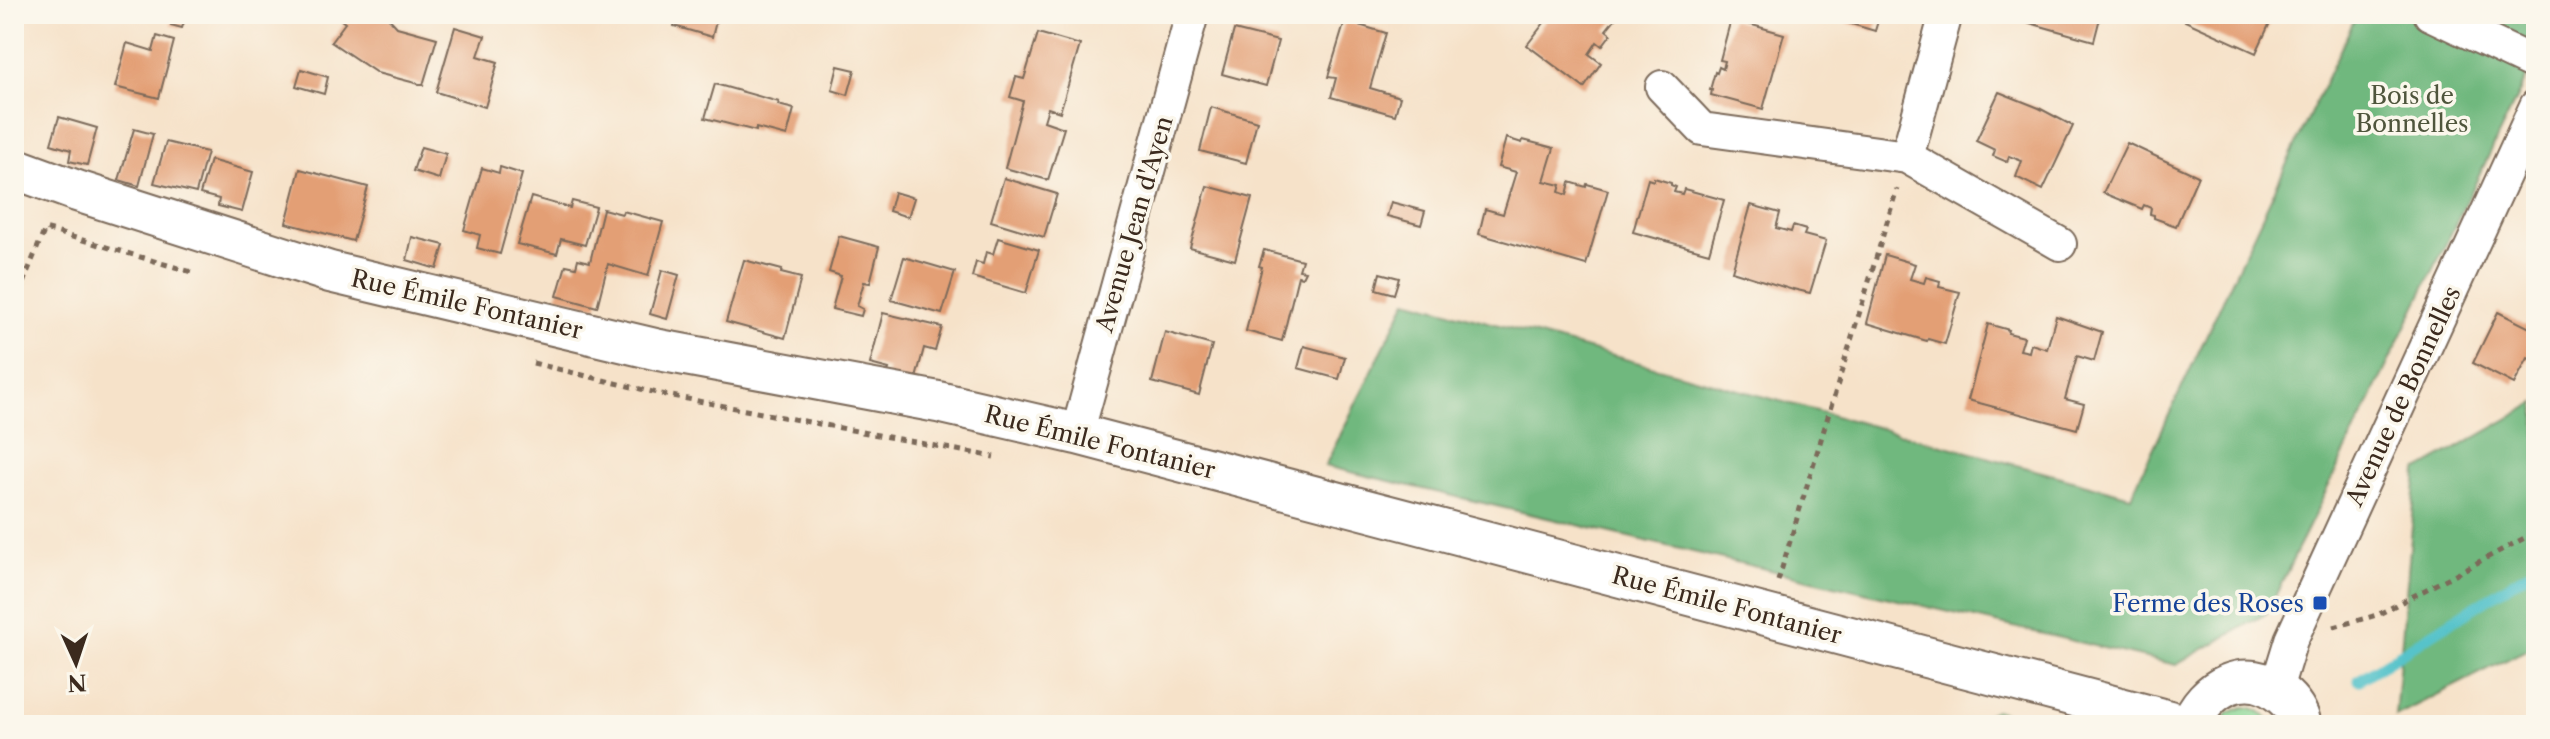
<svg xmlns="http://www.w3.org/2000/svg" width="2550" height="739" font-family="'Libre Caslon Text',serif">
<rect width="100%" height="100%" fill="#fbf7ec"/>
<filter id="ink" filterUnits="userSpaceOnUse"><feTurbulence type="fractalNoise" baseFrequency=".0125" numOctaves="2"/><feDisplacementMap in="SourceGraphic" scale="16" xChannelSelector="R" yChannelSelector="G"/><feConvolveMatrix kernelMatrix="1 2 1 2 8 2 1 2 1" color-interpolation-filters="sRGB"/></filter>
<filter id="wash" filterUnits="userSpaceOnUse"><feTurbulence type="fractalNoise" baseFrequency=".006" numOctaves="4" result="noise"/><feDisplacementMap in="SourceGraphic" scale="32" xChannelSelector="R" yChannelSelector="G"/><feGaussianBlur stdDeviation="1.8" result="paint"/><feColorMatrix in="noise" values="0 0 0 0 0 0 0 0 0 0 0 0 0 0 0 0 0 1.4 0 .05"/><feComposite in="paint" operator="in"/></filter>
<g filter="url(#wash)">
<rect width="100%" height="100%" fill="#f6e2c9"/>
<!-- green -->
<g fill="#8ad795" stroke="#62805a" stroke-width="2">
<path d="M 2244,707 C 2257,708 2266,713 2271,725 L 2221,725 L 2228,713 Z"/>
<polygon points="1995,710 2038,725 1966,725"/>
</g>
<!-- forest -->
<g fill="#6fb87e" stroke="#55714e" stroke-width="2">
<polygon points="2357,14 2536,14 2536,58 2267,613 2176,665 1325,466 1407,300 2131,496"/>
<polygon points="2536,403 2536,645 2395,716 2417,471"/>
</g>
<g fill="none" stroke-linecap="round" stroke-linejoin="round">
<!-- stream -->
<polyline stroke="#56c3ca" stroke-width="11" points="2359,680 2536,568"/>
</g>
<g id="blocks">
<!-- building -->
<g fill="#e39f75">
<polygon points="174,14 186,16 182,28 171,25"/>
<polygon points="343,14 385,14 397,27 437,38 423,85 377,73 331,42 345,23 340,19"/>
<polygon points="677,14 718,14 712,37 674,26"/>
<polygon points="1551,14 1619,14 1606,30 1611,34 1602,46 1597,42 1589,54 1601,63 1584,88 1527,45"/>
<polygon points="1818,14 1880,14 1875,31"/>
<polygon points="2020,14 2101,14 2094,41 2019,20"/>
<polygon points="2188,14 2274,14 2256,53 2185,21"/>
<polygon points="1731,19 1784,34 1763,109 1711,95 1712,90 1710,90 1715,72 1717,73 1719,67 1723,69 1725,61 1720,60"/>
<polygon points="1345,21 1386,33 1370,88 1400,97 1395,115 1331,97 1336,78 1328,77"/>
<polygon points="455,27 485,36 478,56 498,62 485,107 436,92"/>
<polygon points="1234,30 1278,41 1266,86 1222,74"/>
<polygon points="1038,33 1080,45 1060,112 1048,108 1044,121 1064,128 1048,180 1005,168 1023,101 1010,97 1016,77 1024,79"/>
<polygon points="157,36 174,41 159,98 115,87 127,43 153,51"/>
<polygon points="838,66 855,70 848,95 832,90"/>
<polygon points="301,69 328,77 324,94 296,86"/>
<polygon points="715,84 779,102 778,105 794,109 787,136 756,128 756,131 705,118"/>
<polygon points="1999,92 2039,108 2073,126 2043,190 2016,177 2022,161 2009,156 2007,162 1993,156 1995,150 1976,141"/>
<polygon points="1211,107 1257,121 1246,163 1200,151"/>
<polygon points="59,117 97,128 87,165 69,161 71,150 51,144"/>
<polygon points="134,129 153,134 139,186 119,180"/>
<polygon points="1506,138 1522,143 1523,140 1554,148 1544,181 1561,185 1559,192 1567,195 1570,182 1586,187 1587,184 1608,190 1586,265 1479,234 1485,209 1503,214 1516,172 1498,167"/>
<polygon points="166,142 207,152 196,193 154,183"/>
<polygon points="2127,143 2198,176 2176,226 2154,218 2154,215 2150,214 2151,208 2144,205 2142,209 2103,193"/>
<polygon points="421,147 446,154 439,179 413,171"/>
<polygon points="210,160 253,172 242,212 218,206 219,199 200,194"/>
<polygon points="500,167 522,174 500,254 477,248 480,235 464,230 482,168 499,173"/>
<polygon points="300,169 368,187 353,241 286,223"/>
<polygon points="1004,178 1057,194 1044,237 991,221"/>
<polygon points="1654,178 1671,183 1671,185 1676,187 1674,192 1682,194 1684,189 1724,200 1709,253 1633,232 1648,179 1654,181"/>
<polygon points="1207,186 1252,198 1235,260 1190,248"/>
<polygon points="894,192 914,198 908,217 889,211"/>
<polygon points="531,197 570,208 572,201 596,207 585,245 561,239 557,254 517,244"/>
<polygon points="1391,202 1425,211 1421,225 1387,216"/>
<polygon points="1751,205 1780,213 1776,228 1791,232 1793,226 1806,230 1804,235 1826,241 1810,293 1793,289 1793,290 1732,271"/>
<polygon points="603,209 622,214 623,211 663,222 648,276 608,264 597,307 557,296 566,265 576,267 578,259 590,262"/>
<polygon points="839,236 879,247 870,283 864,282 857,306 863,309 861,316 832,309 841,276 829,272"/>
<polygon points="412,237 444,245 437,269 407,260"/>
<polygon points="998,238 1039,250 1026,293 972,277 976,262 983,264 986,252 993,254"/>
<polygon points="1264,250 1302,260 1299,270 1305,271 1302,277 1298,276 1282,341 1246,331 1262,267 1259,266"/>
<polygon points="1885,255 1915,264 1910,279 1924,283 1926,277 1940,281 1939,287 1960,292 1945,344 1928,339 1927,341 1867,323"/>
<polygon points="904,257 955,272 942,314 891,300"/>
<polygon points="744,260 782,270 781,273 801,278 785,338 726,322"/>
<polygon points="662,270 679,275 667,319 650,314"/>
<polygon points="1380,273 1399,278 1394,294 1376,289"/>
<polygon points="2498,312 2536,331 2536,362 2528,358 2514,384 2473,363"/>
<polygon points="883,313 942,327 935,351 924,348 914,386 886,378 889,369 870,364"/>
<polygon points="2056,316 2102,332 2094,361 2077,356 2065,399 2084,404 2077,429 1968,400 1988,324 2009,330 2008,333 2024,337 2020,350 2029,352 2031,344 2047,349"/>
<polygon points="1165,332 1212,345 1199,395 1152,382"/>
<polygon points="1304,346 1345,357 1339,379 1298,368"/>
</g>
</g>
</g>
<g filter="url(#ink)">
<use href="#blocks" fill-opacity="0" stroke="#7c6a5a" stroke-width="2"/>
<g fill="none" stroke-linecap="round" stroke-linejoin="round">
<defs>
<g id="minor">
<polyline points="2430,14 2536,64"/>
<polyline points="1662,87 1702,129 1907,157 2060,244"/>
<polyline points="1907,157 1946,14"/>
<polyline points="1077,434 1192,14"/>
<polyline points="2276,689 2291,640 2536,106"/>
</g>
<g id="tertiary">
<polyline points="14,168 77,191 330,272 659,350 938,402 1077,434 2185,725"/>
<path d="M 2191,725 C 2204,688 2247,664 2281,694 C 2291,702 2298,712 2301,725"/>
</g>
</defs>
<!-- minor casing -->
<use href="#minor" stroke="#7c6a5a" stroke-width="36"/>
<!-- tertiary casing -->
<use href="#tertiary" stroke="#7c6a5a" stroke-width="44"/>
<!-- path -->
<g stroke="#7c6a5a" stroke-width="5" stroke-dasharray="6 6" stroke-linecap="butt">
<polyline points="14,305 45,229 195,273"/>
<polyline points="533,363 661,394 994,457"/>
<polyline points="1778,581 1897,189"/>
<polyline points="2334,627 2377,615 2536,532"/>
</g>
<!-- minor -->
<use href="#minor" stroke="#fff" stroke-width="32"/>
<!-- tertiary -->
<use href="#tertiary" stroke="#fff" stroke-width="40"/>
</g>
</g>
<!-- markers -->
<rect fill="#1a4fb4" stroke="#fbf7ec" stroke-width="3" x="2312" y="595" width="16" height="16" rx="4"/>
<g text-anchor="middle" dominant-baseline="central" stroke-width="7" stroke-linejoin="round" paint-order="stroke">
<!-- park labels -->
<g font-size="24" fill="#4f553c" stroke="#fbf7ec">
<text x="2412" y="95">Bois de<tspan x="2412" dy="28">Bonnelles</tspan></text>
</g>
<!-- street labels -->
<g font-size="24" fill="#3b2a1e" stroke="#fbf7ec">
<text transform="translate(1134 224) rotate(-74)">Avenue Jean d'Ayen</text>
<text transform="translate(467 304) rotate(13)">Rue Émile Fontanier</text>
<text transform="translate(2403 396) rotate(-65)">Avenue de Bonnelles</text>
<text transform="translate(1100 442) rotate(14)">Rue Émile Fontanier</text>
<text transform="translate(1727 605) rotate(15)">Rue Émile Fontanier</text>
</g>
<!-- transit labels -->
<g font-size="24" fill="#164399" stroke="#fbf7ec" text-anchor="end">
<text x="2304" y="603">Ferme des Roses</text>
</g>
</g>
<!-- margin -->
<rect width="2550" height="739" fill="none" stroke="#fbf7ec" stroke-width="48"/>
<!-- north arrow -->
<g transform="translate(76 663) rotate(177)" stroke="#fbf7ec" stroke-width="6" paint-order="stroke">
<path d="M0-6L14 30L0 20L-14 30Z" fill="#3b2a1e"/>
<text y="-12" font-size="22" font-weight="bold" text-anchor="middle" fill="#3b2a1e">N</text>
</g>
</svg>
